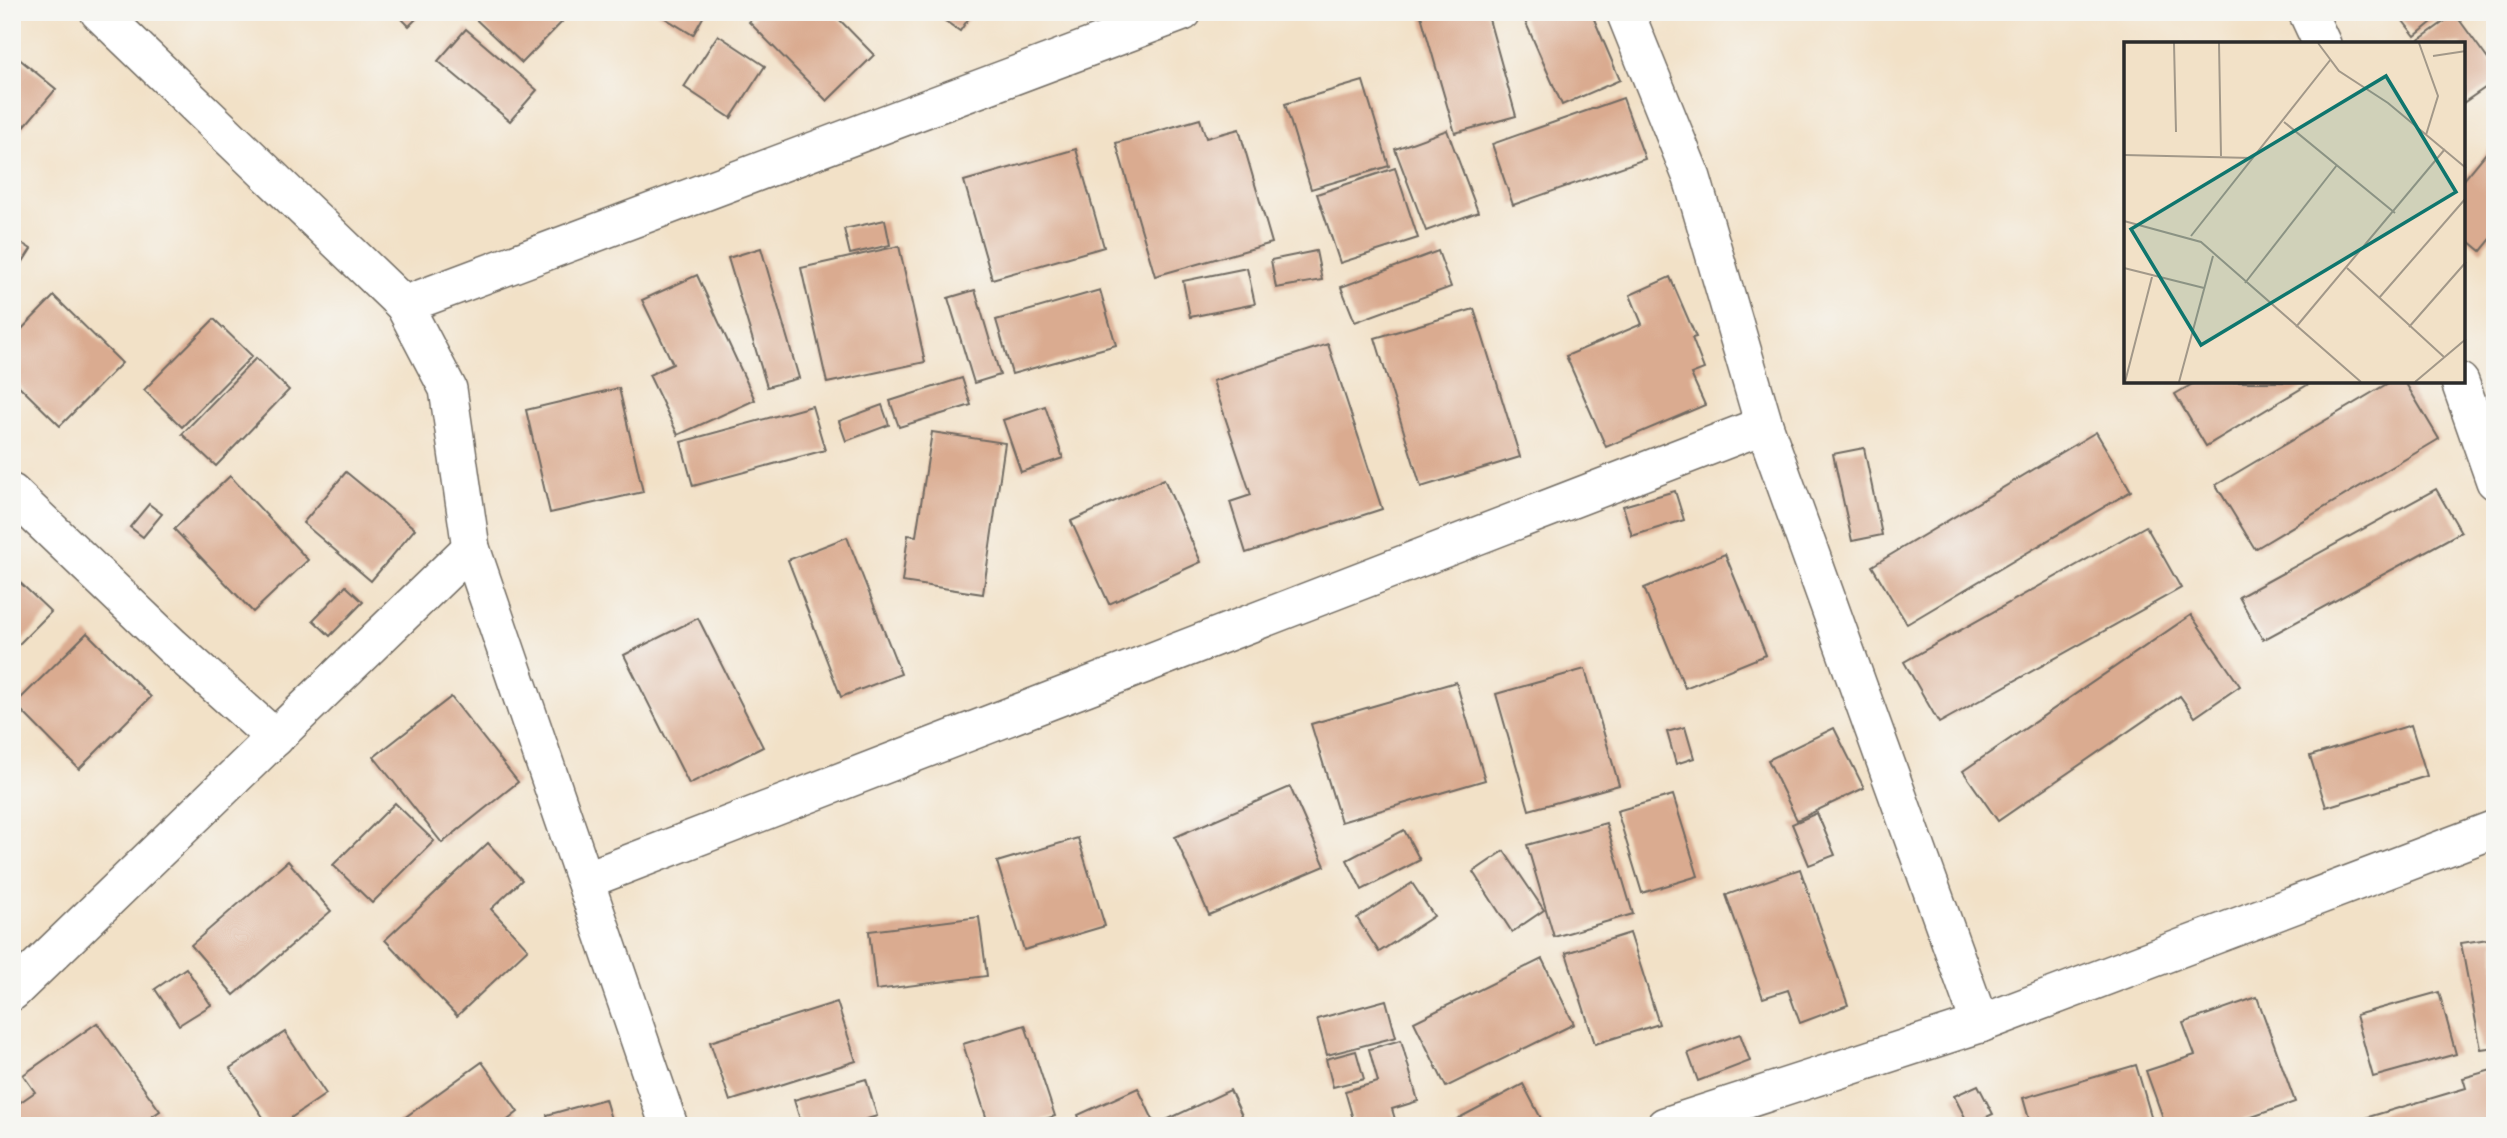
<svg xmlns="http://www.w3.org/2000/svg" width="2507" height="1138" font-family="Caveat,sans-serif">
<rect width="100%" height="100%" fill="#f6f6f2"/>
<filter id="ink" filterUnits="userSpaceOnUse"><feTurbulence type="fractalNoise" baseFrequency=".0143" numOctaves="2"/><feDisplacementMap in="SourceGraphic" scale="14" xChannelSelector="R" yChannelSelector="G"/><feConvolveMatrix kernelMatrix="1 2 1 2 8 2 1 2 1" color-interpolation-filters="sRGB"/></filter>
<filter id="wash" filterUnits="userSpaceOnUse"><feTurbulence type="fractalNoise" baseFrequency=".00686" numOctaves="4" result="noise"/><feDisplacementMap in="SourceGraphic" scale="28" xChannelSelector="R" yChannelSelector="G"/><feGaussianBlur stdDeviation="1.57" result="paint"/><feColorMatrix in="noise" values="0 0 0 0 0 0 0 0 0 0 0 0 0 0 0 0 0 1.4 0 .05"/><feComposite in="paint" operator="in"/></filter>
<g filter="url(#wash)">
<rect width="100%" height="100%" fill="#f2e1c7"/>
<g id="blocks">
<!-- building -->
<g fill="#daab90">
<polygon points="395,12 423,12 409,26"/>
<polygon points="468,12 551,12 562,22 522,63"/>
<polygon points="655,12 706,12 693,35"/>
<polygon points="759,12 832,12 874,55 827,101 749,22"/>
<polygon points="932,12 973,12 960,31"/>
<polygon points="1420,12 1487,12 1516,116 1455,133"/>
<polygon points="1521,12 1591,12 1620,80 1562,105"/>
<polygon points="2396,12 2444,12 2415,36"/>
<polygon points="2455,14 2495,69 2495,81 2463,103 2463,44 2413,44"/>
<polygon points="466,29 537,90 510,121 438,61"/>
<polygon points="718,35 765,66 731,118 684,87"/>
<polygon points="12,53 56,89 12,141"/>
<polygon points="1363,81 1389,166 1311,189 1285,104"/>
<polygon points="1623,98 1645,159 1513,205 1492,144"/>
<polygon points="1200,119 1206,138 1239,129 1272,243 1155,276 1116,143"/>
<polygon points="1447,130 1478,212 1426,231 1395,149"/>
<polygon points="2495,142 2495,234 2481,251 2463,236 2463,181"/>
<polygon points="1076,149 1104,247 992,279 964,181"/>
<polygon points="1395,168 1418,238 1340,263 1317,194"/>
<polygon points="885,220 890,245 850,254 844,229"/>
<polygon points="12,237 31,249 12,279"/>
<polygon points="899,246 925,362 827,383 801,268"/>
<polygon points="761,248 799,378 767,387 728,258"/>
<polygon points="1316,251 1322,280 1276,288 1271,260"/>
<polygon points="1438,251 1451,287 1355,322 1341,287"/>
<polygon points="1247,268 1255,304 1190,317 1183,281"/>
<polygon points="697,275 755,400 678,435 649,375 673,364 642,300"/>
<polygon points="1670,277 1696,337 1692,338 1704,369 1691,374 1705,405 1606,447 1566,356 1642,324 1630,295"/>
<polygon points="975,290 1000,375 974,383 948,298"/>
<polygon points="1100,290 1116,345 1012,374 996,320"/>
<polygon points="54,296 122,363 60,426 12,379 12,339"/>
<polygon points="1474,309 1520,457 1421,487 1375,338"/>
<polygon points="214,319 252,356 182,427 144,390"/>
<polygon points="1328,344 1382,509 1246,553 1230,502 1251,495 1213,381"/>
<polygon points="256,358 289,390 216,466 182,434"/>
<polygon points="962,378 971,405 899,427 890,401"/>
<polygon points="2196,382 2312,382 2206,446 2175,394"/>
<polygon points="2390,382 2405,382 2439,439 2255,549 2216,485"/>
<polygon points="619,388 643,492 550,513 526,410"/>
<polygon points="882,405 889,425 846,441 839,421"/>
<polygon points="812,406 825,450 693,486 681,442"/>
<polygon points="1045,406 1063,458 1021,472 1003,420"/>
<polygon points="932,432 1005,443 983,594 902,582 908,535 916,536"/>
<polygon points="2096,432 2131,491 1907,624 1872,566"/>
<polygon points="1864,448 1882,535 1852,541 1833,454"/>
<polygon points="346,472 415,529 371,581 303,523"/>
<polygon points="230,476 308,560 253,612 174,529"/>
<polygon points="1164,479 1201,562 1109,604 1071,521"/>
<polygon points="2436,489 2461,532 2263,640 2239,597"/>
<polygon points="1675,491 1684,520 1632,536 1623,506"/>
<polygon points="149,504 162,514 143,537 130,527"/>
<polygon points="2146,526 2181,588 1939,723 1904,662"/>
<polygon points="847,537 901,674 841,697 788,560"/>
<polygon points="1725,554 1766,655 1685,688 1644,588"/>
<polygon points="12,575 51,612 12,651"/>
<polygon points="346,586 363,602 330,636 313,620"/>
<polygon points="2191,615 2240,686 2195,717 2180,696 1998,821 1963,771"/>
<polygon points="698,618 763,747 689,784 624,655"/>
<polygon points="87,633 151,697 79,769 15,704"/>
<polygon points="1585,669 1619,785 1529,810 1496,694"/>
<polygon points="1456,682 1485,780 1341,822 1311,724"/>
<polygon points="451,697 518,782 442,843 374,757"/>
<polygon points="2411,725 2427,776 2326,807 2310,756"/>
<polygon points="1685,727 1694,758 1676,764 1667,732"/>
<polygon points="1834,728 1864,788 1797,820 1768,760"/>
<polygon points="1290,787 1325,866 1209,915 1175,837"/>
<polygon points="1673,795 1698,876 1642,893 1617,811"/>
<polygon points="395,803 434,841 372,903 333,865"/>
<polygon points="1817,813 1835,855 1809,865 1792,824"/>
<polygon points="1606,823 1633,914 1554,937 1527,845"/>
<polygon points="1404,830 1420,860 1362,890 1347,860"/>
<polygon points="1078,838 1105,926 1024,950 997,862"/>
<polygon points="488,843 522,880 491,909 528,949 457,1016 385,940"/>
<polygon points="1504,851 1544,910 1512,932 1473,872"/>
<polygon points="288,861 331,911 234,995 191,945"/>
<polygon points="1800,869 1848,1005 1800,1023 1788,990 1763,998 1726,895"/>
<polygon points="1412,883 1434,916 1379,952 1357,918"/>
<polygon points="979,917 987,976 876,990 869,931"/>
<polygon points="1630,933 1659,1024 1595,1044 1566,953"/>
<polygon points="2495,938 2495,1047 2481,1049 2461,943"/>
<polygon points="1542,959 1574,1024 1446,1087 1414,1022"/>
<polygon points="186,968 211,1005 179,1025 155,989"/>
<polygon points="2439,992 2456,1054 2373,1077 2356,1015"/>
<polygon points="2257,997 2295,1102 2226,1126 2166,1126 2146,1071 2195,1055 2183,1023"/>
<polygon points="1386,1000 1396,1037 1327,1055 1317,1019"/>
<polygon points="837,1002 856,1061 730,1101 710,1042"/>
<polygon points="97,1023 160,1111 138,1126 25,1126 12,1108 35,1092 23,1075"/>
<polygon points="1025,1025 1055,1116 1022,1126 989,1126 963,1044"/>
<polygon points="285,1032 326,1094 279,1126 269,1126 230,1068"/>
<polygon points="1740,1034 1750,1061 1698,1081 1688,1053"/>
<polygon points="1401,1040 1418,1101 1392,1109 1397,1126 1355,1126 1345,1091 1378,1082 1369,1049"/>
<polygon points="1356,1051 1364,1079 1333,1087 1326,1059"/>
<polygon points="482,1062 518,1112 500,1126 393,1126"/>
<polygon points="2136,1065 2154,1126 2031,1126 2023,1098"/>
<polygon points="2495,1069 2495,1126 2338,1126 2466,1088 2463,1078"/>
<polygon points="866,1079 877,1116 844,1126 802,1126 794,1100"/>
<polygon points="1523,1084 1545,1126 1461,1126 1457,1119"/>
<polygon points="1978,1085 1993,1114 1969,1125 1954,1096"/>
<polygon points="1138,1088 1156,1126 1082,1126 1078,1115"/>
<polygon points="1230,1090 1247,1126 1164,1126 1162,1122"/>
<polygon points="605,1099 613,1126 550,1126 547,1115"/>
</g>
</g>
</g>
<g filter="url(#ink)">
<use href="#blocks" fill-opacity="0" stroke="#716b62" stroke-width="2"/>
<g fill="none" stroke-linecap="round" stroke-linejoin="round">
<defs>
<g id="minor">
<polyline points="99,12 404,305 448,389 471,548 669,1126"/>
<polyline points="1625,12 1692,178 1764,425 1980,1024"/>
<polyline points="2307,12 2322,44"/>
<polyline points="404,305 1183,12"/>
<polyline points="2460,382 2495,481"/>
<polyline points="12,493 172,646 275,738"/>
<polyline points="586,880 1764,425"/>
<polyline points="12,992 471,548"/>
<polyline points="1665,1126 1980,1024 2495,829"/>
</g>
</defs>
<!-- minor casing -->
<use href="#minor" stroke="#716b62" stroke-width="40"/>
<!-- minor -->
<use href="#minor" stroke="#fff" stroke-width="37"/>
</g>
</g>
<!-- overview -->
<g transform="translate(2124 42)">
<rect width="341" height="341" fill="#f2e1c7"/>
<path fill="none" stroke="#a29889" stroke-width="2" d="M 50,1 L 52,90M 95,1 L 97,114M 194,1 L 215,29 L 264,61 L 342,126M 295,1 L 314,54 L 302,93M 309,14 L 342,9M 0,52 L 0,78M 160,80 L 271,171M 0,113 L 128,116M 0,179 L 77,200 L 237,340M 67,194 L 207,17M 0,226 L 80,246M 223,226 L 320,315M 121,241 L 213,123M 255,256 L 342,156M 172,285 L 321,107M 285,285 L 342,220M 1,340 L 28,235M 55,340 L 89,214M 291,340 L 342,297"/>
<path fill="#0f766e" fill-opacity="0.15" stroke="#0f766e" stroke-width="3.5" d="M 262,34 L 332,150 L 77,303 L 7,187 Z"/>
<rect width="341" height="341" fill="none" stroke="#2b2b2b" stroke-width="3.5"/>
</g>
<!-- margin -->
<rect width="2507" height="1138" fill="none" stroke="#f6f6f2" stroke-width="42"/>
</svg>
